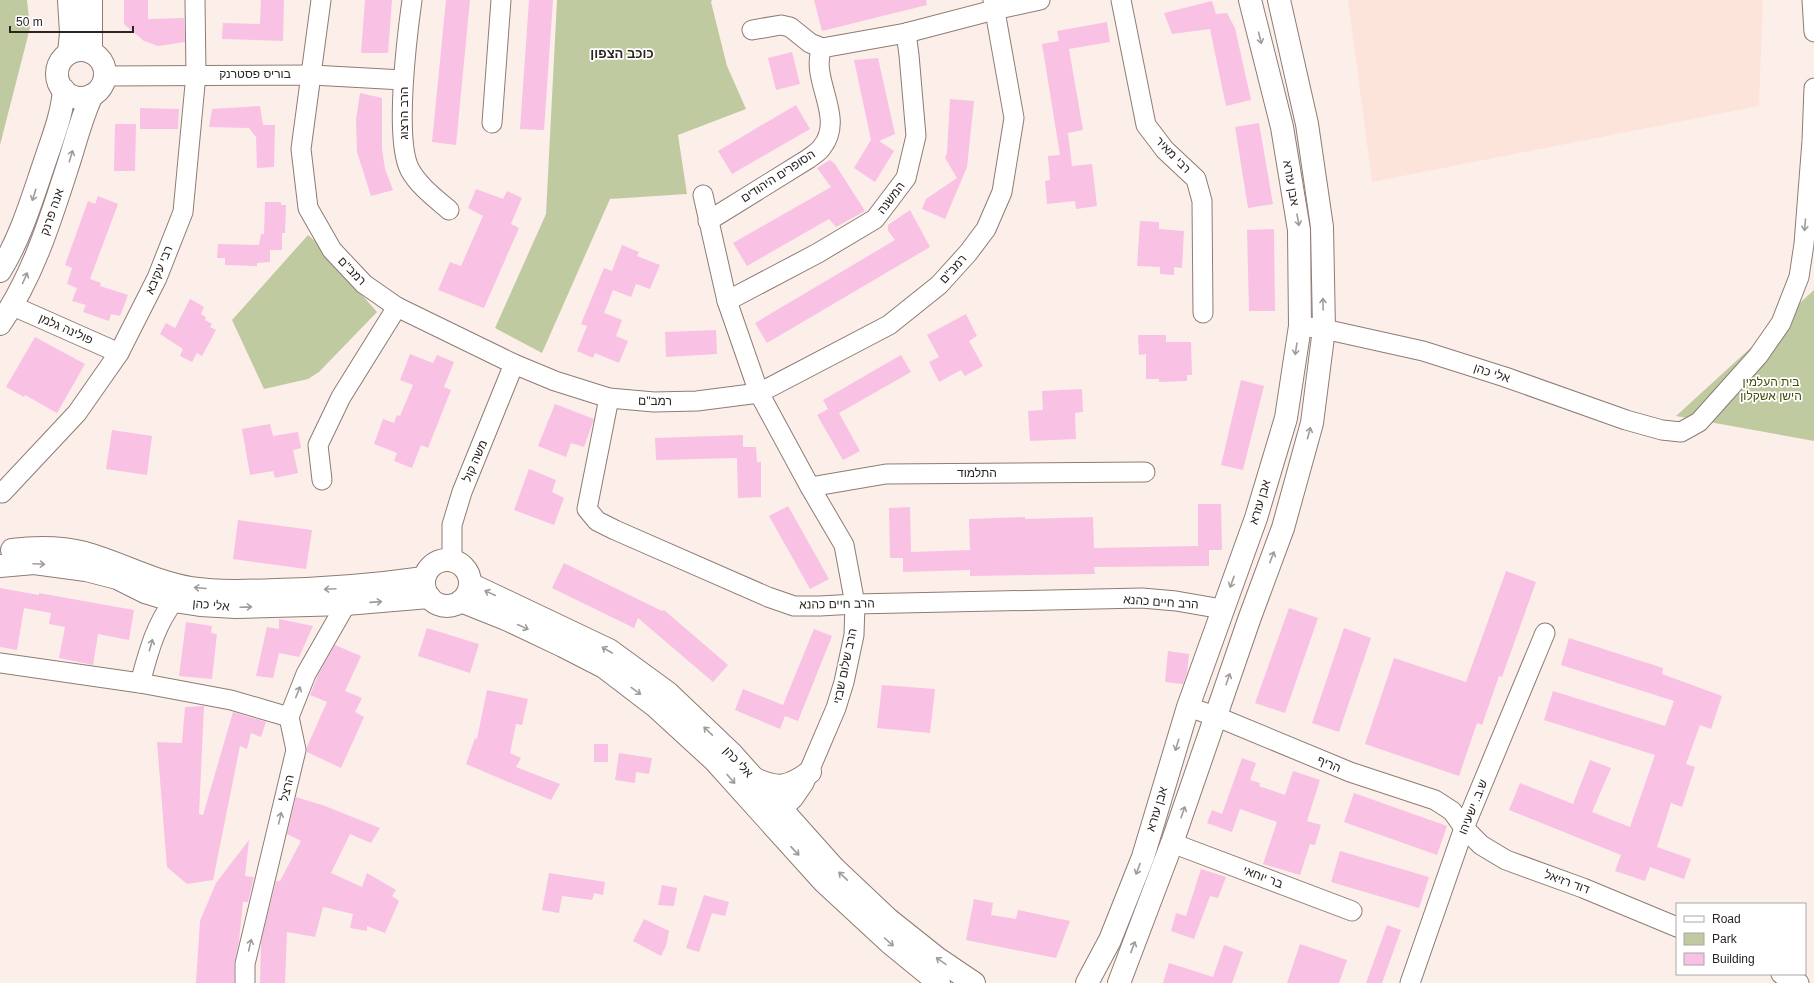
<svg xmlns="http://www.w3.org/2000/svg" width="1814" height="983" font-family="Arial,'Noto Sans Hebrew',sans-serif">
<rect width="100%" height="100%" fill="#fcefea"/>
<!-- built -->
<polygon fill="#fce4db" points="1348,0 1763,0 1759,106 1372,182"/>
<!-- green -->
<g fill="#c0caa0">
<polygon points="0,0 27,0 30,28 0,145"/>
<polygon points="557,0 712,0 711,2 727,66 746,109 678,135 687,194 610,199 542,353 495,328 546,214"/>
<polygon points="308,235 323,248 339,269 377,312 319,372 308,379 264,389 232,320"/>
<polygon points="1814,290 1814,441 1676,416"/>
</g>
<!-- building -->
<g fill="#f9c1e4">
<polygon points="124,0 148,0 148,19 184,18 185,42 158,46 144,41 124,24"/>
<polygon points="261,0 284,0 283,41 222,39 223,23 260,24"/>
<polygon points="365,0 392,0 388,53 361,53"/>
<polygon points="446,0 470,0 456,145 432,142"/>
<polygon points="529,0 553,0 544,130 520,129"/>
<polygon points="814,0 926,0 927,5 822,31"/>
<polygon points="1212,1 1216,14 1227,13 1235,28 1251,100 1226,106 1210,29 1172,34 1164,13"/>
<polygon points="1107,22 1110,42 1069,49 1083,130 1068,133 1072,166 1092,164 1097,206 1076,209 1075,201 1047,204 1045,181 1050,180 1048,156 1060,155 1042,44 1059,41 1057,31"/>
<polygon points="792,52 800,84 776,90 768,58"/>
<polygon points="878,58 895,134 879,141 894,151 875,182 854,168 871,140 854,60"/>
<polygon points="360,93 382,98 382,149 385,169 393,190 371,196 357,152 356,120"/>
<polygon points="950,99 974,101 967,167 945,219 922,209 926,199 957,178 945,158 947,153"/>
<polygon points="796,105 810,129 732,174 718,151"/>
<polygon points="260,106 263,125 275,125 274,167 257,168 256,137 249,128 209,127 212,109"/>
<polygon points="140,108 179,109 178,129 140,129"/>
<polygon points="1259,123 1273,204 1248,208 1235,127"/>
<polygon points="115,124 136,124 135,171 114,171"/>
<polygon points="830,160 835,164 865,211 836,227 829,219 747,266 733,243 831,187 817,168"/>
<polygon points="476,189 503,199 507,191 522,198 511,224 519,228 484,308 438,290 450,262 461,266 483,216 468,208"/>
<polygon points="98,196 118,204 90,279 101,283 100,286 128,295 120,316 111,314 109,321 83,312 86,305 72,301 77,288 67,284 72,268 65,265 88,201 95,204"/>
<polygon points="265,202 281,202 281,205 286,205 285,233 282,233 282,250 270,250 270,262 257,263 257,266 225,265 225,258 217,258 218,244 259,245 261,234 264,234"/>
<polygon points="910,210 930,247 767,343 755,323 895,240 888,231 888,225"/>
<polygon points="1140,221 1159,222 1159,229 1184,231 1182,268 1174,267 1174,275 1160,274 1160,267 1137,266"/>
<polygon points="1274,229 1275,311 1249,311 1247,230"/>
<polygon points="622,245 639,252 637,256 660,265 650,289 636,284 631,297 613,290 604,313 622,320 616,336 628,341 619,363 595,353 593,358 577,351 587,326 581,324 604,268 612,271"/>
<polygon points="190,299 204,307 201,314 206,317 205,320 212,324 210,327 216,330 202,356 197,353 192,362 180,356 183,349 160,334 166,323 175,328"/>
<polygon points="966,314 977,336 969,341 983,366 965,376 961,370 939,382 929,362 939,357 927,335"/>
<polygon points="716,330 717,354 666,357 665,332"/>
<polygon points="1138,335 1166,335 1166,342 1191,342 1192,375 1187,375 1187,381 1159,382 1159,379 1146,379 1146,354 1139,355"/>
<polygon points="35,337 85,364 57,413 25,395 24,397 6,387"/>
<polygon points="410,354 433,363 437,355 454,362 444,387 451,390 428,448 421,445 412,468 394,461 397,453 374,444 383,419 394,423 397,415 400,416 413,385 400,380"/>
<polygon points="901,355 911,372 839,413 860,451 843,460 817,415 828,409 823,400"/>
<polygon points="1241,380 1264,386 1243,470 1221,465"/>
<polygon points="1082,389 1083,412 1075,413 1076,439 1030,441 1028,411 1043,410 1042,391"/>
<polygon points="555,404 594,419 584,447 571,443 566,457 538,446"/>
<polygon points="270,424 273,436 298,432 301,448 293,450 298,473 275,478 273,471 250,475 242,429"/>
<polygon points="112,430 152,436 147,475 106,469"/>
<polygon points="743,435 743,447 756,447 757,462 761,462 761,497 738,498 737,458 656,460 655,438"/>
<polygon points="529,469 556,480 552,492 564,498 554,525 514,510"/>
<polygon points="1198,504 1221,504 1222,550 1209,550 1209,566 1094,567 1095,574 970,576 970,570 903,572 903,558 890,558 889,508 910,507 911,552 970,550 969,519 1025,517 1025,519 1093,517 1094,548 1198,546"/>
<polygon points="788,506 829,579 810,589 769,516"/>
<polygon points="238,520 312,530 306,569 233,559"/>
<polygon points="564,563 662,611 664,610 728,665 713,682 638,618 634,628 552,588"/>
<polygon points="1506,571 1536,582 1502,677 1499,676 1482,725 1477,723 1459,776 1365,744 1394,658 1466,682"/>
<polygon points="0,588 39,595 39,593 134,610 129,640 98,634 93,665 59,658 65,627 49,624 51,613 24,608 17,650 0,647"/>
<polygon points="1289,608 1318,618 1285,713 1255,703"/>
<polygon points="279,619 313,626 299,657 279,653 273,678 256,676 267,627 279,629"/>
<polygon points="186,622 212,626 211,633 217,634 212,679 179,676"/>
<polygon points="427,628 479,644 470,673 418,656"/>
<polygon points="1344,628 1371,638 1339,732 1312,723"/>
<polygon points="814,629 832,636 798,721 785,716 780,729 735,710 743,689 783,705"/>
<polygon points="1569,638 1663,668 1662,674 1722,696 1711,729 1700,725 1686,764 1695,767 1682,807 1671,803 1657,847 1691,859 1684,879 1650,867 1645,881 1615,871 1621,855 1509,810 1520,783 1573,804 1590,760 1611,768 1592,812 1630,827 1655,755 1544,720 1553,691 1665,726 1674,701 1561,665"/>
<polygon points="335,645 361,656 345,691 362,698 355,712 364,717 341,768 307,752 307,747 327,702 310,695 318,675"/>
<polygon points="1168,651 1189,654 1187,673 1183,684 1165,682"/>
<polygon points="882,685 935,689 930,733 877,728"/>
<polygon points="487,690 528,699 522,725 516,724 510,753 521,758 516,767 560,784 551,800 466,764 475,738 477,739"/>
<polygon points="204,706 199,814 203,815 233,712 266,722 261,737 251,733 247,749 240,746 213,880 187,884 167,867 157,742 182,743 185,707"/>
<rect x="594" y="744" width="14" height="18"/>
<polygon points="619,753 652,758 649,774 636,772 635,783 615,780"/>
<polygon points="1242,758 1256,763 1250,780 1260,783 1259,786 1285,795 1293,771 1320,780 1307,821 1321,825 1315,845 1310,844 1300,875 1263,864 1277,822 1240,809 1232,832 1207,823 1212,810 1222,814"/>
<polygon points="1354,793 1447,826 1437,855 1344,822"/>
<polygon points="296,797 325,806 380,828 371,843 350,834 331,873 362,887 367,873 396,890 392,896 399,901 385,933 367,926 367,931 350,928 353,914 323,907 315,937 287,932 285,983 260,983 261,942 276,881 280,881 301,841 287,834"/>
<polygon points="249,840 245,876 254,877 248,902 243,902 239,941 234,964 234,983 196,983 200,921 216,883"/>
<polygon points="1340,851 1429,877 1419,908 1331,882"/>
<polygon points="1201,869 1226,877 1218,898 1210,896 1194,939 1171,931 1176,913 1186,916"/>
<polygon points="549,873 605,882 603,895 594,893 592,900 562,896 559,913 542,910"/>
<polygon points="662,885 677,888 674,906 658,905"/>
<polygon points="704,895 729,902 725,916 712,913 699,952 686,948"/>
<polygon points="974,899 993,903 991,915 1016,919 1018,910 1070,921 1056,958 966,940"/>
<polygon points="644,919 669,931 666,946 661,956 633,941"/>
<polygon points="1387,925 1401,930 1382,983 1366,983"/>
<polygon points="1300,944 1347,960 1339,983 1287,983"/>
<polygon points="1224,945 1243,952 1232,983 1163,983 1169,963 1213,977"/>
</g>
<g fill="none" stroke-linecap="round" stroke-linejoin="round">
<defs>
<g id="minor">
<polyline points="321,0 301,149 308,208 332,250 364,284 397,307 514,364 555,381 609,398 654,402 697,401 759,393 889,325 939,285 968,253 986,229 1002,192 1014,118 993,0"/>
<path d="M 412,0 C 407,36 394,140 410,170 C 419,186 435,198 449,210"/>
<polyline points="1121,0 1146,125 1165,150 1196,179 1202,201 1203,313"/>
<polyline points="1812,0 1814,32"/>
<polyline points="752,30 781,25 790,27 810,43 822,48"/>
<polyline points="105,76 312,75 403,80"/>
<polyline points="492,123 501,0"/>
<polyline points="703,195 727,301 759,393 810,487 844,545 855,604 854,635 844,682 836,708 804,783 793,799 771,820"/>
<path d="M 708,221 L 808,159 C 813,155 819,152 822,147 C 846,117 809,79 822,48 L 906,33 L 994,10 L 1040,0"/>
<polyline points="727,301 818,253 875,219 906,178 916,136 909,55 906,33"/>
<polyline points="13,306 119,353"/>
<polyline points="1300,326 1324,329 1423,351 1505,377 1626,420 1662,430 1681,432 1699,422 1758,356 1781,323 1799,277 1804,244 1812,141 1814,88"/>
<polyline points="609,398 587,509 597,521 615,530 768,597 794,606 820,606 855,604 1142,598 1176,601 1222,609"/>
<polyline points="322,480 318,445 341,397 397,307"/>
<polyline points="810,487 886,474 1145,472"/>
<polyline points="2,493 77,413 119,353 157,278 183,212 196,74 195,0"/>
<polyline points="452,561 452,525 462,492 514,364"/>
<polyline points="0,663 140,683 231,700 289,717"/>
<path d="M 140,683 C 148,654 155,625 174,601"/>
<polyline points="1188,707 1215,716 1350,772 1435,800 1452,811 1464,828 1481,845 1506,860 1583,888 1677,927"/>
<polyline points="1172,843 1352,911"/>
<polyline points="1781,974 1799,983"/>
<polyline points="245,983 245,964 296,750 289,717 306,674 346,604"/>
<polyline points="1410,983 1464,828 1545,633"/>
</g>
<g id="tertiary">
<polyline points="69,0 71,33 69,53"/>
<polyline points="91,0 91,52"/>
<circle cx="81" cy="74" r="24"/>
<path d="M 0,271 C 21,237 32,199 45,161 C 53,137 62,115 64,90"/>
<path d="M 0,324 C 34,275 52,215 70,159 C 77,137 82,116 92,95"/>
<path d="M 12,550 C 36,547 61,547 85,553 C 121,563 154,582 191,588 C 219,592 248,591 276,590 C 326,589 375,585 424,578"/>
<circle cx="447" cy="583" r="23"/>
<polyline points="0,566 34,563 86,570 117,578 145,592 174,601 200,605 236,607 346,604 429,597"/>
<polyline points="470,584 609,650 668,693 732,754 834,868 888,919 937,958 974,983"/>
<polyline points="461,601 506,619 563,646 604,667 655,706 714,760 824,882 890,943 939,983"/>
<path d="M 753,778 C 778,790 788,788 810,772"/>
<polyline points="1087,983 1110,940 1143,857 1188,707 1256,518 1286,418 1300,326 1299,230 1282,127 1250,0"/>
<polyline points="1119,983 1172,843 1250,617 1283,528 1312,423 1324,329 1322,227 1307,124 1279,0"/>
</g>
</defs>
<!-- minor casing -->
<use href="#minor" stroke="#8e7c74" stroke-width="21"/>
<!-- tertiary casing -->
<use href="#tertiary" stroke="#8e7c74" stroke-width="24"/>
<!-- minor -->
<use href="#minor" stroke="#fff" stroke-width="19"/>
<!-- tertiary -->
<use href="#tertiary" stroke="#fff" stroke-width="22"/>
</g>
<!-- one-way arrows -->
<defs><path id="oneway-shaft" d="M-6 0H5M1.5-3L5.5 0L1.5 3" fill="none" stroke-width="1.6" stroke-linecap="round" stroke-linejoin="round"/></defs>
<g stroke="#a09c9b">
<use href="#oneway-shaft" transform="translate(1260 38) rotate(76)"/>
<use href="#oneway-shaft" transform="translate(71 156) rotate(-73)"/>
<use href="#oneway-shaft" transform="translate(34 195) rotate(108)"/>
<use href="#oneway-shaft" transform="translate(1298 220) rotate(80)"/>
<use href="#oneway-shaft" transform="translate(1805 225) rotate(95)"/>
<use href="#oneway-shaft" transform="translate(25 278) rotate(-66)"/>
<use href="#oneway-shaft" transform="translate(1323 304) rotate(-91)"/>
<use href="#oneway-shaft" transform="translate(1296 349) rotate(99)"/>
<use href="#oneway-shaft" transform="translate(1309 433) rotate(-75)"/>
<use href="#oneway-shaft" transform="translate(1272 557) rotate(-69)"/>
<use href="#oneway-shaft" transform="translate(39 564) rotate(3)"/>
<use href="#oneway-shaft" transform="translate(1232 582) rotate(110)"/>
<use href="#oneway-shaft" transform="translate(200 588) rotate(-175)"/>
<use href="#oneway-shaft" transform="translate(330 589) rotate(177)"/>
<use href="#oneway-shaft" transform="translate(490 593) rotate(-155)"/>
<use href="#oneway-shaft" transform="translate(376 602) rotate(-4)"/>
<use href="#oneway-shaft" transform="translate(246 607) rotate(-2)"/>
<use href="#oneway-shaft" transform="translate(523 627) rotate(25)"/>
<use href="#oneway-shaft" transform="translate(151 645) rotate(-74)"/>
<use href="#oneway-shaft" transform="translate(607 650) rotate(-150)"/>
<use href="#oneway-shaft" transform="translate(1228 679) rotate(-71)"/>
<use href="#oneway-shaft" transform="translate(636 691) rotate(36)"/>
<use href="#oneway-shaft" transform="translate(298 692) rotate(-68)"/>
<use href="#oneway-shaft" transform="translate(708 731) rotate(-136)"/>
<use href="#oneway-shaft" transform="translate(1177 745) rotate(107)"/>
<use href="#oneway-shaft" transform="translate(731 779) rotate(49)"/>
<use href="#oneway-shaft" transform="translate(1183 812) rotate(-71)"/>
<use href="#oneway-shaft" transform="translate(280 818) rotate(-77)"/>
<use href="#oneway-shaft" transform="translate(795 851) rotate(47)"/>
<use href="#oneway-shaft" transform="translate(1138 869) rotate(111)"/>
<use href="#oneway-shaft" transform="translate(843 876) rotate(-137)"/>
<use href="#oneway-shaft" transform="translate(889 942) rotate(42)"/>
<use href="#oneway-shaft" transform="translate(250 945) rotate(-77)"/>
<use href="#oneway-shaft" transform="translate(1133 947) rotate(-69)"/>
<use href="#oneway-shaft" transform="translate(941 961) rotate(-145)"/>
</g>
<g text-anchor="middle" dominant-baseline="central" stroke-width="3.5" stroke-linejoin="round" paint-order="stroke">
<!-- street labels -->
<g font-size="12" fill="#2b2421" stroke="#fff">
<text x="255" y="74">בוריס פסטרנק</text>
<text transform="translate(404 113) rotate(-90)">הרב הרצוג</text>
<text transform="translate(1173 155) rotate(46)">רבי מאיר</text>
<text transform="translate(778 176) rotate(-33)">הסופרים היהודים</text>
<text transform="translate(1291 183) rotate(80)">אבן עזרא</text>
<text transform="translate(891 198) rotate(-53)">המשנה</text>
<text transform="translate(52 212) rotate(-71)">אנה פרנק</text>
<text transform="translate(953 269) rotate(-48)">רמב"ם</text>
<text transform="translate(159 270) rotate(-67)">רבי עקיבא</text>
<text transform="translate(352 271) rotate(46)">רמב"ם</text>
<text transform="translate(66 329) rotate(24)">פולינה גלמן</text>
<text transform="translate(1492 373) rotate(18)">אלי כהן</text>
<text transform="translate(655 401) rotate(1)">רמב"ם</text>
<text transform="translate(475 461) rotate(-67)">משה קול</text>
<text x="977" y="473">התלמוד</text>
<text transform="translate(1260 502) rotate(-73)">אבן עזרא</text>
<text transform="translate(1161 602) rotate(4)">הרב חיים כהנא</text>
<text transform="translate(837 604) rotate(-1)">הרב חיים כהנא</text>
<text transform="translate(211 605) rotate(5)">אלי כהן</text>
<text transform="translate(845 666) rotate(-78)">הרב שלום שבזי</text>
<text transform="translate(738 762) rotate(47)">אלי כהן</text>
<text transform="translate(1329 764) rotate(23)">הריף</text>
<text transform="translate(287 788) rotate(-77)">הרצל</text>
<text transform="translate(1473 807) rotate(-68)">ש.ב. ישעיהו</text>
<text transform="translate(1157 809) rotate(-73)">אבן עזרא</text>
<text transform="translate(1263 877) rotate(21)">בר יוחאי</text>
<text transform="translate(1567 882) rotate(20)">דוד רזיאל</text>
</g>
<!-- park labels -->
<g font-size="12" fill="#424c09" stroke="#fff">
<text x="1771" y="382">בית העלמין<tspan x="1771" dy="14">הישן אשקלון</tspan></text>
</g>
<!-- neighbourhood labels -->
<g font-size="13" font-weight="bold" fill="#2b2421" stroke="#fff">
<text x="622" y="53">כוכב הצפון</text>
</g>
</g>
<!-- legend -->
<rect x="1676" y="903" width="130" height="72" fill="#ffffff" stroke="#aaa7a6"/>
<rect x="1684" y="916" width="20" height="6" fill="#ffffff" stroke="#aaa7a6"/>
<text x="1712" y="923" font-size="12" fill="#2b2421">Road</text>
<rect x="1684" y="933" width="20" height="12" fill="#c0caa0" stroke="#aaa7a6"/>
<text x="1712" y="943" font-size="12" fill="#2b2421">Park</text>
<rect x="1684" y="953" width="20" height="12" fill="#f9c1e4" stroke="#aaa7a6"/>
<text x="1712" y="963" font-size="12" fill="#2b2421">Building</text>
<!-- scale -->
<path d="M10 26v6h123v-6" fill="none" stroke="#2b2421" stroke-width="2"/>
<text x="16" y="26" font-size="12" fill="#2b2421" stroke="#ffffff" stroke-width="3" paint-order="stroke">50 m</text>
</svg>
